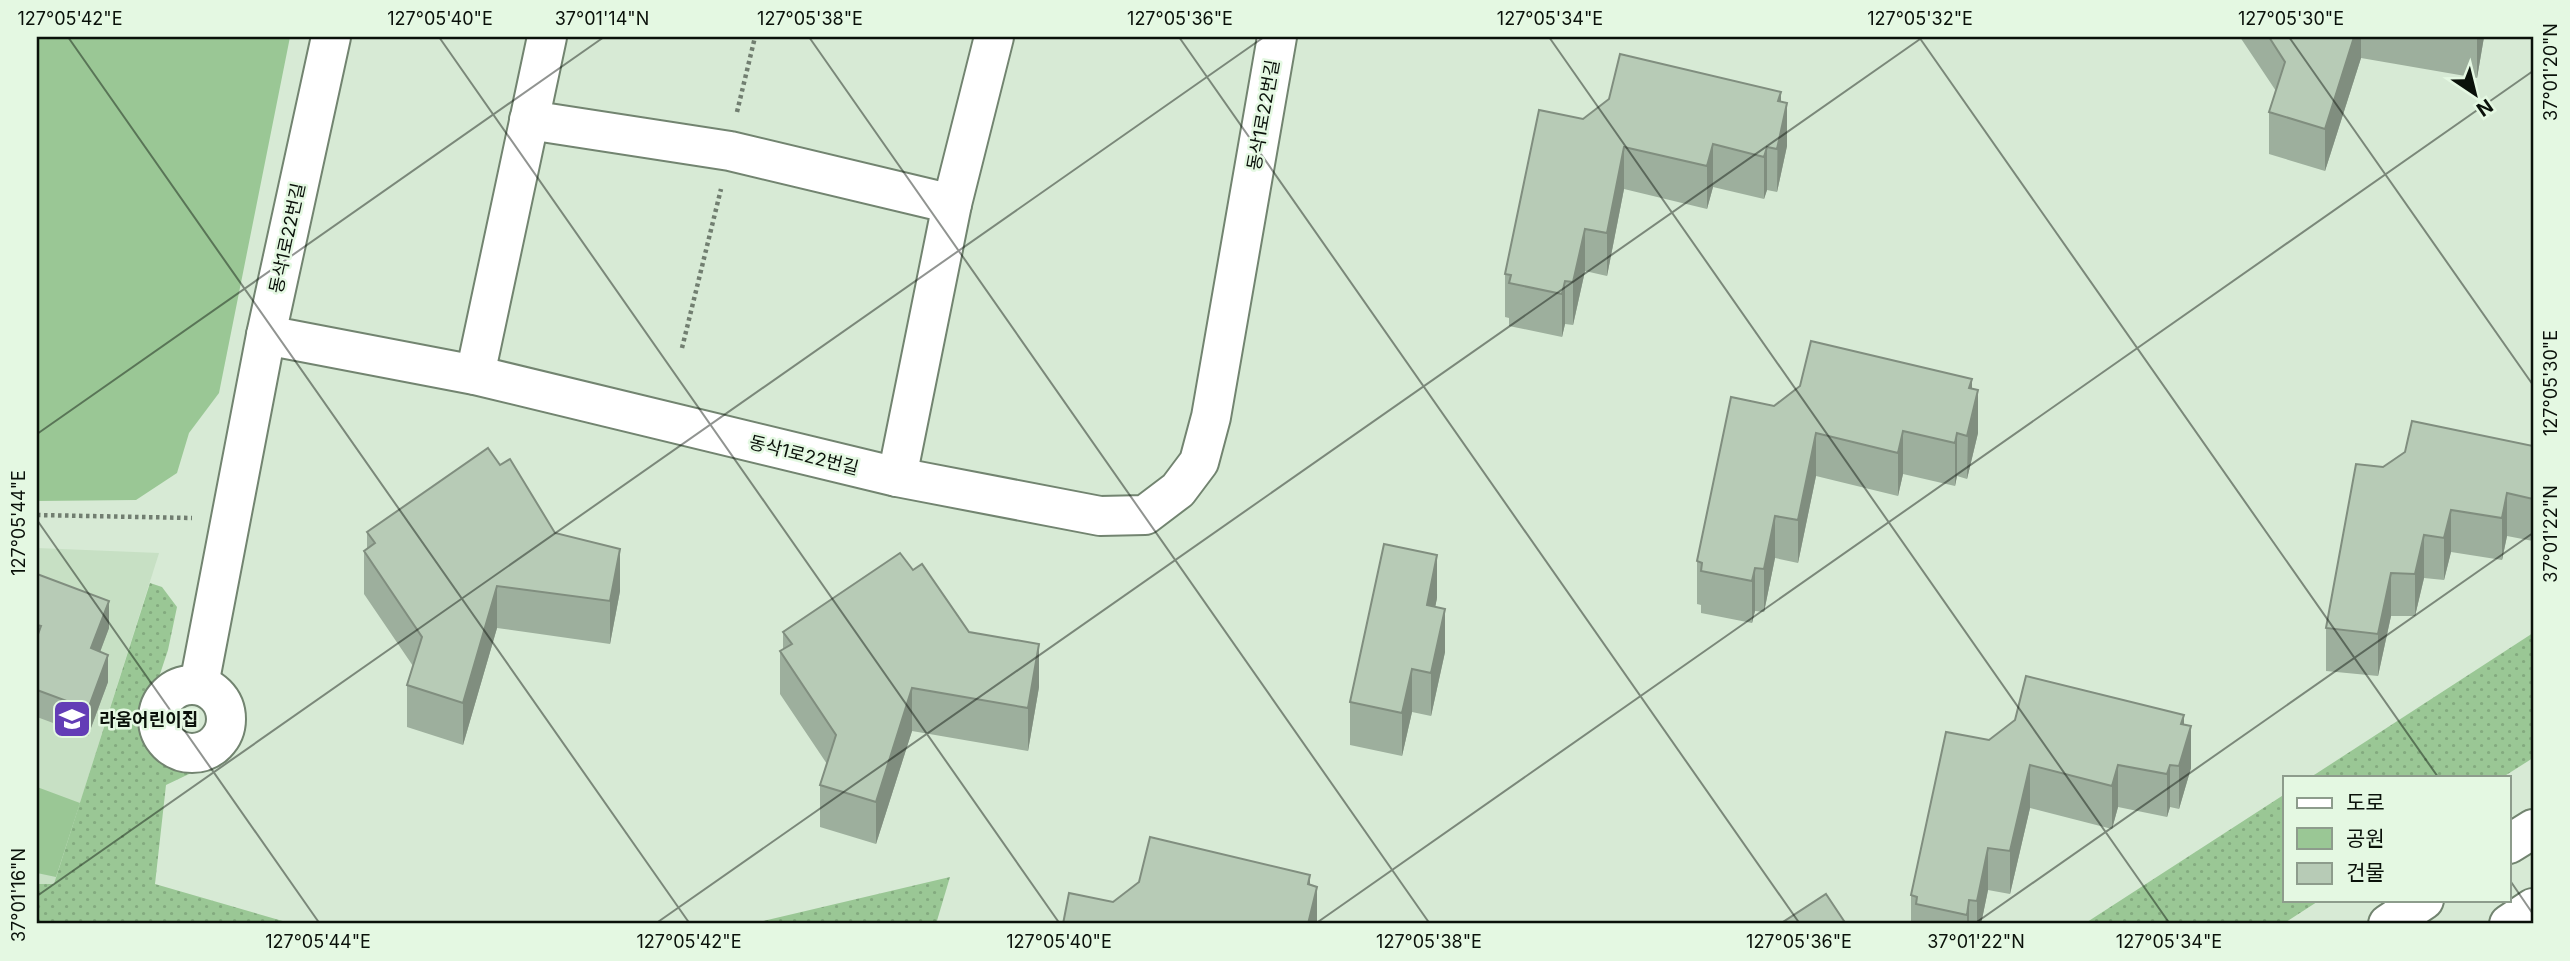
<svg xmlns="http://www.w3.org/2000/svg" width="2570" height="961" font-family="Inter,'Noto Sans KR',sans-serif">
<defs>
<pattern id="grass-dots" width="8" height="8" patternUnits="userSpaceOnUse" patternTransform="scale(1.75)"><rect width="8" height="8" fill="#9ac795"/><path d="M2 2h.1M6 6h.1" fill="none" stroke="#83aa7f" stroke-width="1.8" stroke-linecap="round"/></pattern>
</defs>
<rect width="100%" height="100%" fill="#d7ead5"/>
<!-- built -->
<polygon fill="#c7e0c4" points="37,548 159,553 54,885 37,884"/>
<!-- grass -->
<g fill="url(#grass-dots)">
<path d="M 150,583 L 162,587 L 177,607 L 168,650 L 146,716 C 163,754 166,758 208,765 L 166,785 L 155,884 L 293,924 L 37,924 L 37,884 L 54,884 Z"/>
<polygon points="2533,633 2533,758 2503,777 2311,777"/>
<polygon points="2285,794 2285,900 2320,900 2283,924 2084,924"/>
<polygon points="950,877 936,924 750,924"/>
</g>
<!-- park -->
<g fill="#9ac795">
<polygon points="37,37 290,37 219,393 189,433 177,473 136,500 37,501"/>
<polygon points="37,787 80,803 56,877 37,873"/>
</g>
<g fill="none" stroke-linecap="round" stroke-linejoin="round">
<defs>
<g id="minor">
<polyline points="331,37 266,335 475,375 897,477 1100,516 1145,515 1178,490 1199,462 1211,417 1277,37"/>
<polyline points="529,120 730,151 952,204"/>
<polyline points="475,375 547,37"/>
<polyline points="897,477 952,204 994,37"/>
<circle cx="192" cy="719" r="34"/>
<polyline points="199,685 266,335"/>
</g>
<g id="trunk">
<polyline points="2509,844 2533,829"/>
<polyline points="2388,924 2424,900"/>
<polyline points="2509,924 2533,908"/>
</g>
</defs>
<!-- minor casing -->
<use href="#minor" stroke="#728470" stroke-width="42"/>
<!-- trunk casing -->
<use href="#trunk" stroke="#728470" stroke-width="42"/>
<!-- path -->
<g stroke="#717e70" stroke-width="4.5" stroke-dasharray="3.5 3.5" stroke-linecap="butt">
<polyline points="737,112 755,37"/>
<polyline points="682,348 721,189"/>
<polyline points="37,515 192,518"/>
</g>
<!-- minor -->
<use href="#minor" stroke="#fff" stroke-width="38"/>
<!-- trunk -->
<use href="#trunk" stroke="#fff" stroke-width="38"/>
</g>
<!-- wall -->
<g fill="#9daf9d">
<polygon points="2240,37 2484,37 2477,78 2361,58 2325,171 2269,154 2269,112 2276,91"/>
<polygon points="1609,99 1781,102 1787,146 1777,192 1767,190 1764,199 1713,187 1707,209 1624,189 1607,276 1585,271 1573,325 1565,324 1562,337 1509,326 1509,318 1505,317 1505,274 1583,119"/>
<polygon points="1972,389 1978,433 1967,479 1957,476 1955,486 1903,474 1898,496 1816,476 1798,563 1775,558 1764,612 1755,611 1752,623 1701,613 1701,605 1697,604 1697,561 1774,406"/>
<polygon points="2533,446 2533,541 2507,536 2502,560 2451,552 2444,580 2424,578 2415,616 2391,616 2378,676 2326,671 2326,628 2383,467 2405,452"/>
<polygon points="500,465 555,533 620,591 610,644 497,628 463,745 407,727 407,685 413,666 364,594 364,551 367,549 367,532"/>
<polygon points="913,570 969,632 1039,687 1028,751 912,731 876,844 820,827 820,785 827,764 780,694 780,651 783,650 783,632"/>
<polygon points="37,574 109,628 100,652 108,682 88,736 37,717"/>
<polygon points="1437,598 1435,607 1445,652 1431,716 1412,712 1402,756 1350,745 1350,702"/>
<polygon points="2184,725 2191,768 2179,809 2170,807 2167,817 2118,807 2112,829 2030,808 2010,894 1988,890 1981,924 1911,924 1911,895 1989,740"/>
</g>
<!-- shaded-wall -->
<g fill="#808e7f">
<polygon points="2354,37 2361,37 2361,58 2325,171 2325,129"/>
<polygon points="2477,37 2484,37 2477,78"/>
<polygon points="1781,92 1781,131 1787,103 1787,146 1777,192 1778,101"/>
<polygon points="1713,144 1713,187 1707,209 1707,166"/>
<polygon points="1624,147 1624,189 1607,276 1607,233"/>
<polygon points="1767,147 1767,190 1764,199 1764,157"/>
<polygon points="1585,229 1585,271 1573,325 1573,282"/>
<polygon points="1565,281 1565,324 1562,337 1562,294"/>
<polygon points="1972,379 1972,418 1978,390 1978,433 1967,479 1969,388"/>
<polygon points="1903,431 1903,474 1898,496 1898,453"/>
<polygon points="1816,433 1816,476 1798,563 1798,520"/>
<polygon points="1957,433 1957,476 1955,486 1955,443"/>
<polygon points="2507,493 2507,536 2502,560 2502,518"/>
<polygon points="2451,510 2451,552 2444,580 2444,538"/>
<polygon points="1775,516 1775,558 1764,612 1764,569"/>
<polygon points="2424,535 2424,578 2415,616 2415,574"/>
<polygon points="620,549 620,591 610,644 610,601"/>
<polygon points="1437,555 1437,598 1427,648 1427,605"/>
<polygon points="1755,568 1755,611 1752,623 1752,581"/>
<polygon points="2391,573 2391,616 2378,676 2378,634"/>
<polygon points="497,586 497,628 463,745 463,703"/>
<polygon points="109,601 109,628 91,676 91,648"/>
<polygon points="1445,609 1445,652 1431,716 1431,673"/>
<polygon points="1039,644 1039,687 1028,751 1028,708"/>
<polygon points="108,655 108,682 88,736 88,709"/>
<polygon points="1412,669 1412,712 1402,756 1402,713"/>
<polygon points="912,688 912,731 876,844 876,802"/>
<polygon points="2184,715 2184,750 2191,726 2191,768 2179,809 2179,766 2181,724"/>
<polygon points="2030,765 2030,808 2010,894 2010,851"/>
<polygon points="2118,765 2118,807 2112,829 2112,786"/>
<polygon points="2170,765 2170,807 2167,817 2167,774"/>
<polygon points="1988,848 1988,890 1981,924 1977,924 1977,901"/>
<polygon points="1310,875 1310,913 1317,887 1317,924 1308,924 1308,884"/>
<polygon points="1969,900 1969,924 1967,924 1967,915"/>
</g>
<!-- building -->
<g fill="#b7cbb6" stroke="#808e7f" stroke-width="2">
<polygon points="2269,37 2354,37 2325,129 2269,112 2285,62"/>
<polygon points="1620,54 1781,92 1778,101 1787,103 1777,149 1767,147 1764,157 1713,144 1707,166 1624,147 1607,233 1585,229 1573,282 1565,281 1562,294 1509,283 1511,275 1505,274 1539,110 1583,119 1609,99"/>
<polygon points="1811,341 1972,379 1969,388 1978,390 1967,436 1957,433 1955,443 1903,431 1898,453 1816,433 1798,520 1775,516 1764,569 1755,568 1752,581 1701,571 1702,563 1697,561 1731,397 1774,406 1800,386"/>
<polygon points="2412,421 2533,446 2533,499 2507,493 2502,518 2451,510 2444,538 2424,535 2415,574 2391,573 2378,634 2326,628 2356,464 2383,467 2405,452"/>
<polygon points="488,448 500,465 510,459 555,533 620,549 610,601 497,586 463,703 407,685 422,637 364,551 375,543 367,532"/>
<polygon points="1384,544 1437,555 1427,605 1445,609 1431,673 1412,669 1402,713 1350,702"/>
<polygon points="900,553 913,570 922,564 969,632 1039,644 1028,708 912,688 876,802 820,785 836,735 780,651 792,644 783,632"/>
<polygon points="37,574 109,601 91,648 108,655 88,709 37,690 37,637 41,626 37,625"/>
<polygon points="2026,676 2184,715 2181,724 2191,726 2179,766 2170,765 2167,774 2118,765 2112,786 2030,765 2010,851 1988,848 1977,901 1969,900 1967,915 1916,904 1917,897 1911,895 1946,732 1989,740 2015,720"/>
<polygon points="1150,837 1310,875 1308,884 1317,887 1308,924 1063,924 1069,893 1113,902 1139,882"/>
<polygon points="1826,894 1846,924 1780,924"/>
</g>
<!-- ticks -->
<path fill="none" stroke="#0a110a" stroke-width="2" stroke-opacity="0.45" d="M 68,37 L 690,924M 439,37 L 1060,924M 809,37 L 1430,924M 1179,37 L 1800,924M 1549,37 L 2170,924M 1919,37 L 2438,777M 2289,37 L 2533,385M 37,434 L 604,37M 37,520 L 320,924M 2509,879 L 2533,914M 37,896 L 1264,37M 655,924 L 1923,37M 1315,924 L 2533,71M 1974,924 L 2533,533"/>
<!-- icons -->
<defs>
<symbol id="school-square" viewBox="-11 -11 22 22"><rect x="-9" y="-9" width="18" height="18" rx="4" fill="#633db6" stroke="#e4f8e2"/><path d="M0-5L7-2L0 1L-7-2ZM-4 1L0 2.5L4 1V4Q0 6-4 4Z" fill="#fff"/></symbol>
</defs>
<g fill-rule="evenodd">
<use href="#school-square" x="50" y="697" width="44" height="44"/>
</g>
<g text-anchor="middle" dominant-baseline="central" stroke-width="5" stroke-linejoin="round" paint-order="stroke">
<!-- street labels -->
<g font-size="18" fill="#0a110a" stroke="#e4f8e2">
<text transform="translate(1263 115) rotate(-80)">동삭1로22번길</text>
<text transform="translate(287 238) rotate(-78)">동삭1로22번길</text>
<text transform="translate(804 455) rotate(14)">동삭1로22번길</text>
</g>
<!-- poi labels -->
<g font-size="18" font-weight="bold" fill="#0a110a" stroke="#e4f8e2" text-anchor="start">
<text x="99" y="719">라움어린이집</text>
</g>
</g>
<!-- border -->
<rect width="2570" height="961" fill="none" stroke="#e4f8e2" stroke-width="77"/>
<!-- legend -->
<rect x="2283" y="776" width="228" height="126" fill="#e4f8e2" stroke="#8d9c8c" stroke-width="2"/>
<rect x="2297" y="798" width="35" height="10" fill="#ffffff" stroke="#8d9c8c" stroke-width="2"/>
<text x="2346" y="810" font-size="21" fill="#0a110a">도로</text>
<rect x="2297" y="828" width="35" height="21" fill="#9ac795" stroke="#8d9c8c" stroke-width="2"/>
<text x="2346" y="846" font-size="21" fill="#0a110a">공원</text>
<rect x="2297" y="863" width="35" height="21" fill="#b7cbb6" stroke="#8d9c8c" stroke-width="2"/>
<text x="2346" y="880" font-size="21" fill="#0a110a">건물</text>
<!-- north arrow -->
<g transform="translate(2475 94) rotate(145)" stroke="#e4f8e2" stroke-width="5" paint-order="stroke">
<path d="M0-5L12 26L0 18L-12 26Z" fill="#0a110a"/>
<text y="-10" font-size="19" font-weight="bold" text-anchor="middle" fill="#0a110a">N</text>
</g>
<rect x="38" y="38" width="2494" height="884" fill="none" stroke="#0a110a" stroke-width="2.5"/>
<g font-size="18" text-anchor="middle" fill="#0a110a">
<text x="70" y="25">127°05'42"E</text>
<text x="440" y="25">127°05'40"E</text>
<text x="602" y="25">37°01'14"N</text>
<text x="810" y="25">127°05'38"E</text>
<text x="1180" y="25">127°05'36"E</text>
<text x="1550" y="25">127°05'34"E</text>
<text x="1920" y="25">127°05'32"E</text>
<text x="2291" y="25">127°05'30"E</text>
<text transform="translate(2551 72) rotate(-90)" y="6">37°01'20"N</text>
<text transform="translate(2551 383) rotate(-90)" y="6">127°05'30"E</text>
<text transform="translate(19 523) rotate(-90)" y="6">127°05'44"E</text>
<text transform="translate(2551 534) rotate(-90)" y="6">37°01'22"N</text>
<text transform="translate(19 895) rotate(-90)" y="6">37°01'16"N</text>
<text x="318" y="948">127°05'44"E</text>
<text x="689" y="948">127°05'42"E</text>
<text x="1059" y="948">127°05'40"E</text>
<text x="1429" y="948">127°05'38"E</text>
<text x="1799" y="948">127°05'36"E</text>
<text x="1976" y="948">37°01'22"N</text>
<text x="2169" y="948">127°05'34"E</text>
</g>
</svg>
